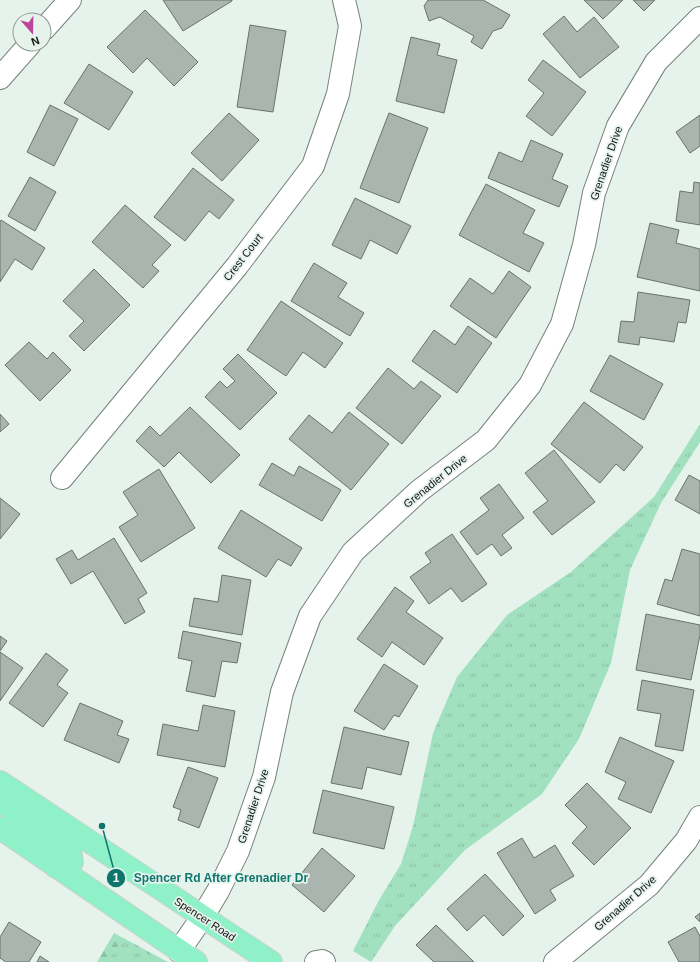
<svg xmlns="http://www.w3.org/2000/svg" width="700" height="962" font-family="Arial,sans-serif">
<defs>
<pattern id="forest-firs" width="22" height="20" patternUnits="userSpaceOnUse"><rect width="22" height="20" fill="#a2e1bf"/><path d="M5 1l3.5 6h-7zM16 11l3.5 6h-7z" fill="#8ac0a3"/></pattern>
<pattern id="park-tufts" width="24" height="20" patternUnits="userSpaceOnUse"><rect width="24" height="20" fill="#a2e1bf"/><path d="M3 7l-1-3M5 7V3M7 7l1-3M15 17l-1-3M17 17v-4M19 17l1-3" fill="none" stroke="#8ac0a3"/></pattern>
</defs>
<rect width="100%" height="100%" fill="#e6f3ec"/>
<!-- forest -->
<polygon fill="url(#forest-firs)" points="114,933 168,962 97,962"/>
<!-- park -->
<g fill="url(#park-tufts)">
<polygon points="700,424 700,442 661,503 630,570 611,663 579,739 542,794 465,850 395,926 371,962 353,951 379,900 401,864 413,826 433,733 457,677 507,615 571,572 654,497"/>
<polygon points="123,938 160,962 108,962"/>
</g>
<!-- building -->
<g fill="#a9b5ae" stroke="#68736d">
<polygon points="163,0 232,0 232,1 183,31"/>
<polygon points="428,0 483,0 510,15 502,28 493,31 482,49 471,42 474,36 440,17 429,21 424,6"/>
<polygon points="584,0 623,0 603,19"/>
<polygon points="633,0 655,0 644,11"/>
<polygon points="145,10 198,62 174,86 147,58 133,73 107,47"/>
<polygon points="564,16 577,32 594,17 619,47 580,78 543,34"/>
<polygon points="250,25 286,31 273,112 237,107"/>
<polygon points="411,37 440,44 437,55 457,60 444,113 396,101"/>
<polygon points="543,60 586,92 552,136 526,116 544,93 528,80"/>
<polygon points="89,64 133,92 109,130 64,103"/>
<polygon points="50,105 78,119 54,166 27,152"/>
<polygon points="229,113 259,140 222,181 191,153"/>
<polygon points="389,113 428,128 399,203 360,188"/>
<polygon points="700,115 700,146 690,153 676,132"/>
<polygon points="531,140 563,154 552,179 568,186 559,207 488,178 499,152 522,162"/>
<polygon points="193,168 234,200 219,219 209,211 185,241 154,217"/>
<polygon points="30,177 56,192 35,231 8,216"/>
<polygon points="694,182 700,183 700,225 676,221 680,191 693,193"/>
<polygon points="486,184 535,210 523,233 544,243 529,272 459,235"/>
<polygon points="355,198 411,226 397,254 370,240 361,259 332,245"/>
<polygon points="125,205 171,245 152,265 159,271 143,288 92,242"/>
<polygon points="1,220 45,248 32,270 15,259 0,282 0,222"/>
<polygon points="650,223 679,230 676,243 700,249 700,291 637,277"/>
<polygon points="314,263 347,283 338,297 364,313 350,336 291,301"/>
<polygon points="94,269 130,305 84,351 69,336 84,321 63,301"/>
<polygon points="509,271 531,287 496,338 450,306 470,278 493,294"/>
<polygon points="638,292 690,300 686,323 678,322 674,342 640,337 639,345 618,342 621,321 634,322"/>
<polygon points="281,301 343,343 325,368 303,352 286,376 247,350"/>
<polygon points="468,326 492,343 457,393 412,361 434,330 455,345"/>
<polygon points="29,342 47,359 53,352 71,370 40,401 5,365"/>
<polygon points="238,354 277,393 240,430 205,397 220,381 227,388 235,381 223,369"/>
<polygon points="610,355 663,384 644,420 590,391"/>
<polygon points="388,368 414,389 421,381 441,396 402,444 356,408"/>
<polygon points="584,402 643,447 624,471 616,464 600,483 551,444"/>
<polygon points="190,407 240,455 211,483 179,452 164,467 136,441 150,426 160,436"/>
<polygon points="349,412 389,444 351,490 289,439 309,415 332,433"/>
<polygon points="0,414 9,424 0,432"/>
<polygon points="554,450 595,502 552,535 533,512 548,501 525,473"/>
<polygon points="272,463 294,476 299,466 341,490 322,521 259,485"/>
<polygon points="159,469 195,528 141,562 119,527 138,515 123,492"/>
<polygon points="689,475 700,481 700,514 675,500"/>
<polygon points="499,484 524,518 502,535 512,548 501,556 492,544 477,555 460,532 489,510 480,498"/>
<polygon points="0,498 20,514 0,539"/>
<polygon points="241,510 302,548 291,566 278,559 266,577 218,548"/>
<polygon points="452,534 487,584 462,602 451,588 429,604 410,577 431,562 425,553"/>
<polygon points="114,538 147,593 138,599 145,612 125,624 93,571 71,584 56,559 72,550 78,560"/>
<polygon points="682,549 700,554 700,616 657,604 665,579 672,581"/>
<polygon points="222,575 251,580 242,635 189,626 194,598 218,602"/>
<polygon points="395,587 414,601 406,612 443,638 424,665 392,642 382,657 357,639"/>
<polygon points="646,614 700,625 700,635 691,680 636,670"/>
<polygon points="183,631 241,643 237,663 222,661 215,697 186,691 192,661 178,658"/>
<polygon points="0,636 7,641 0,651"/>
<polygon points="0,652 23,668 0,701"/>
<polygon points="46,653 68,670 57,685 68,693 43,727 9,703"/>
<polygon points="384,664 418,686 399,717 394,715 384,730 354,711"/>
<polygon points="642,680 694,690 683,751 655,746 661,714 637,710"/>
<polygon points="80,703 123,721 117,735 129,739 119,763 64,740"/>
<polygon points="203,705 235,711 225,767 157,755 163,724 198,731"/>
<polygon points="344,727 409,742 401,775 367,767 362,789 331,783"/>
<polygon points="620,737 674,761 651,813 618,799 626,782 605,772"/>
<polygon points="188,767 218,778 199,828 178,820 181,810 173,807"/>
<polygon points="587,783 631,828 594,865 572,843 587,827 565,805"/>
<polygon points="323,790 394,807 384,849 313,833"/>
<polygon points="522,838 534,858 555,845 574,876 550,890 556,900 535,914 497,853"/>
<polygon points="322,848 355,876 324,912 292,885"/>
<polygon points="485,874 524,916 503,936 484,915 467,931 447,909"/>
<polygon points="700,913 700,922 695,917"/>
<polygon points="9,922 41,942 29,962 6,962 0,958 0,937"/>
<polygon points="436,925 474,962 434,962 416,945"/>
<polygon points="695,927 700,936 700,962 679,962 668,942"/>
<polygon points="40,956 49,962 37,962"/>
</g>
<g fill="none" stroke-linecap="round" stroke-linejoin="round">
<defs>
<g id="minor">
<polyline points="44,29 70,0"/>
<polyline points="0,78 30,44"/>
<polyline points="62,478 237,266 313,166 338,94 350,26 344,0"/>
<polyline points="179,951 203,916 218,891 238,851 264,777 282,692 310,616 353,552 419,491 486,440 530,385 562,324 584,245 594,193 618,126 656,62 700,18"/>
<polyline points="316,962 322,961 324,962"/>
<polyline points="555,962 649,885 686,841 700,817"/>
</g>
<g id="major">
<polyline points="0,782 271,962"/>
<polyline points="0,801 70,850 72,862 63,866 56,867"/>
<polyline points="0,828 196,962"/>
</g>
</defs>
<!-- minor casing -->
<use href="#minor" stroke="#76827b" stroke-width="24"/>
<!-- major casing -->
<use href="#major" stroke="#cfd0d0" stroke-width="24"/>
<!-- minor -->
<use href="#minor" stroke="#fff" stroke-width="22"/>
<!-- major -->
<use href="#major" stroke="#8ef1c8" stroke-width="22"/>
</g>
<g text-anchor="middle" dominant-baseline="central" stroke-width="3.5" stroke-linejoin="round" paint-order="stroke">
<!-- street labels -->
<g font-size="11" fill="#101412" stroke="#e6f3ec">
<text transform="translate(606 163) rotate(-71)">Grenadier Drive</text>
<text transform="translate(243 257) rotate(-52)">Crest Court</text>
<text transform="translate(435 481) rotate(-39)">Grenadier Drive</text>
<text transform="translate(253 806) rotate(-72)">Grenadier Drive</text>
<text transform="translate(625 903) rotate(-41)">Grenadier Drive</text>
<text transform="translate(205 919) rotate(33)">Spencer Road</text>
</g>
</g>
<!-- callouts -->
<path fill="none" stroke="#0f766e" stroke-width="1.5" d="M102 826L116 878"/>
<g fill="#0f766e" stroke="#e6f3ec" stroke-width="1.5">
<circle cx="102" cy="826" r="4"/>
<circle cx="116" cy="878" r="10"/>
</g>
<g font-size="12" text-anchor="middle" font-weight="bold" fill="#fff">
<text x="116" y="882">1</text>
</g>
<g font-size="12" text-anchor="middle" font-weight="bold" fill="#0f766e" stroke="#e6f3ec" stroke-width="3.5" stroke-linejoin="round" paint-order="stroke">
<text x="221" y="882">Spencer Rd After Grenadier Dr</text>
</g>
<!-- north arrow -->
<g transform="translate(32 32) rotate(160)"><circle r="19" fill="#e6f3ec" stroke="#909a95"/>
<path d="M0-3L7 15L0 10L-7 15Z" fill="#bd459b"/>
<text y="-6" font-size="11" font-weight="bold" text-anchor="middle" fill="#101412">N</text>
</g>
</svg>
